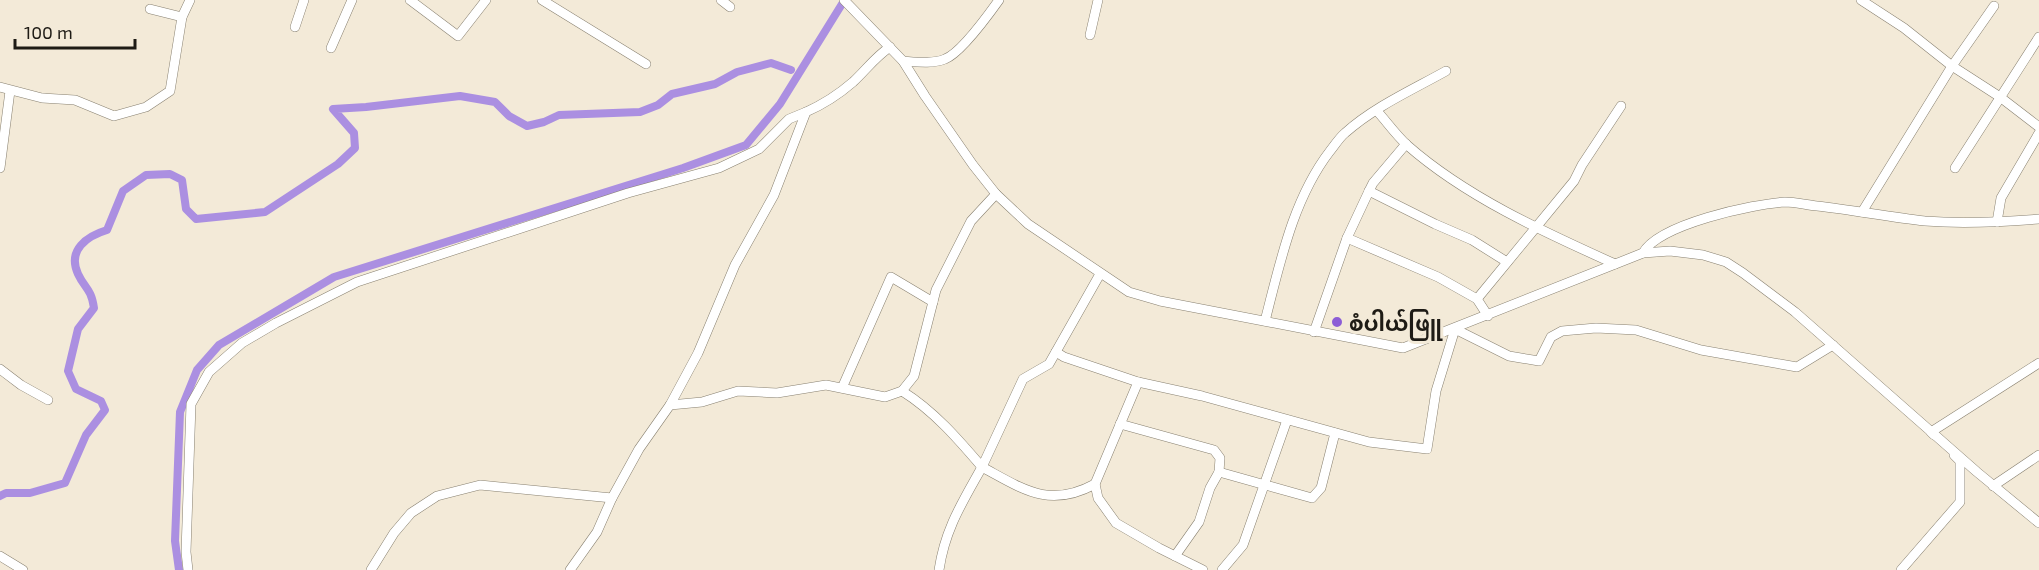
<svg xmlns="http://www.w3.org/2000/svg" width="2039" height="570" font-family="'Exo 2','Noto Sans Myanmar',sans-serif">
<rect width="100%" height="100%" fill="#f3ead8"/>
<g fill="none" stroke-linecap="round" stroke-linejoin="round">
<!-- canal -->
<g stroke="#ab8fe1" stroke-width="8">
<path d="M 0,496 L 6,493 L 30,493 L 65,483 L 86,435 L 105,410 L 101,401 L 76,389 L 68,371 L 78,329 L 94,308 C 91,288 85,289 78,274 C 67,250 87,236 107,230 L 123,191 L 146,175 L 170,174 L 182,180 L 186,209 L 196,219 L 265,212 L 338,164 L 355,148 L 354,133 L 333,109 L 366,107 L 460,96 L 495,102 L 509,116 L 527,126 L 544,122 L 559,115 L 640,112 L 658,105 L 672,94 L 715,84 L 737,72 L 771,63 L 791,70"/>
<polyline points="179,570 175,541 180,412 197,370 219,345 334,277 683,168 746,145 780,104 842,4"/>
</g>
<defs>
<g id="minor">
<polyline points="410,0 458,36 486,0"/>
<polyline points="542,0 646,64"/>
<polyline points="721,0 730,7"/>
<polyline points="844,0 903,61 925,96 973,165 996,194 1028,224 1129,292 1160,301 1403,348 1643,253 1670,251 1703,255 1726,262 1743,273 1795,312 1977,472 2039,523"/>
<polyline points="1861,0 1904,28 1952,66 2000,97 2039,127"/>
<polyline points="150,9 182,17"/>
<polyline points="295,27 304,0"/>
<polyline points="1090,35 1098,0"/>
<polyline points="331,48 352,0"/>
<path d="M 903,61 C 917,62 933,64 945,59 C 961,53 989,14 999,0"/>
<polyline points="0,87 42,98 75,100 114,116 146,107 170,91 182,17 190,0"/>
<path d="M 1377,111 C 1387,122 1396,135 1407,145 C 1466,197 1544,232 1615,264"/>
<polyline points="0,168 10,91"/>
<polyline points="1955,168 2039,37"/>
<polyline points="1369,191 1435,224 1472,240 1507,262"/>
<polyline points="1862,212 1952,66 1994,6"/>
<polyline points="1997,222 2001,198 2039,133"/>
<polyline points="1347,238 1438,277 1477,299"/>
<path d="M 1643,253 C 1659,224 1753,204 1785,202 C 1795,202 1807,205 1817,206 C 1853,210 1889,217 1925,221 C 1963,224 2002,222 2039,219"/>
<polyline points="1488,316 1477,299 1574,181 1582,165 1621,106"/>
<path d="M 1265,321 C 1280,263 1293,199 1330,151 C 1335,145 1339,138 1345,133 C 1374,107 1412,90 1446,71"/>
<polyline points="1314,332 1347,238 1369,191 1373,183 1406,144"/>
<polyline points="1056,352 1064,357 1138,382 1202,396 1369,442 1427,449 1436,391 1455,329 1509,356 1539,361 1551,337 1562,331 1596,328 1636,330 1701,350 1797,367 1833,345"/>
<polyline points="0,369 21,385 48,400"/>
<polyline points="842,388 891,277 933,302"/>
<path d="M 902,391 C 934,411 958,439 982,467 L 1023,379 L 1049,364 L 1100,274"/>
<polyline points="670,405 702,402 738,391 777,393 826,385 885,397 902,391 914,376 936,290 971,221 996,194"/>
<polyline points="1120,424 1214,450 1220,458 1219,472"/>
<polyline points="1934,435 1931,432 2039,363"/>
<polyline points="1095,484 1138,382"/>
<polyline points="1993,486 2039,455"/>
<polyline points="0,556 23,570"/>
<polyline points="1175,556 1199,522 1210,488 1219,472 1312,498 1321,488 1335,433"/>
<polyline points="188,570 186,552 191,404 209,372 242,343 276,323 357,282 628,193 719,168 759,149 789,119 806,112"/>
<polyline points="371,570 394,533 411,513 437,496 480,485 612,498"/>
<path d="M 570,570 L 597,532 L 612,498 L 639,449 L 670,405 L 698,353 L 735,265 L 774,195 L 806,112 C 824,104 838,95 853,82 C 866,70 875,57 890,47"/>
<path d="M 939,570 C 945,529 962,503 982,467 C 1023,489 1049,509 1095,484 L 1098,498 L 1116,523 L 1159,548 L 1203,570"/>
<polyline points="1222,570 1243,545 1287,420"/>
<polyline points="1901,570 1960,502 1960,461 1954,455"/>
</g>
</defs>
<!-- minor casing -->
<use href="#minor" stroke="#888070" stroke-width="10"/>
<!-- minor -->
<use href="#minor" stroke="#fff" stroke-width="9"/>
</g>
<!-- markers -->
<circle fill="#8c5dd6" stroke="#f3ead8" stroke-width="2" cx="1337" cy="322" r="6"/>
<g text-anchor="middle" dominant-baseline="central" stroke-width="6" stroke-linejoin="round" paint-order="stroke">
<!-- poi labels -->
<g font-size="21" font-weight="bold" fill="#1e1b15" stroke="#f3ead8" text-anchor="start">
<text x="1349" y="322">စံပါယ်ဖြူ</text>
</g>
</g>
<!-- scale -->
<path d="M15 39v9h120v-9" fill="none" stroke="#1e1b15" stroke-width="3"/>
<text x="24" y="39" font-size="18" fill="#1e1b15" stroke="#f3ead8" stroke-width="4.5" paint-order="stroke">100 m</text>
</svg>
